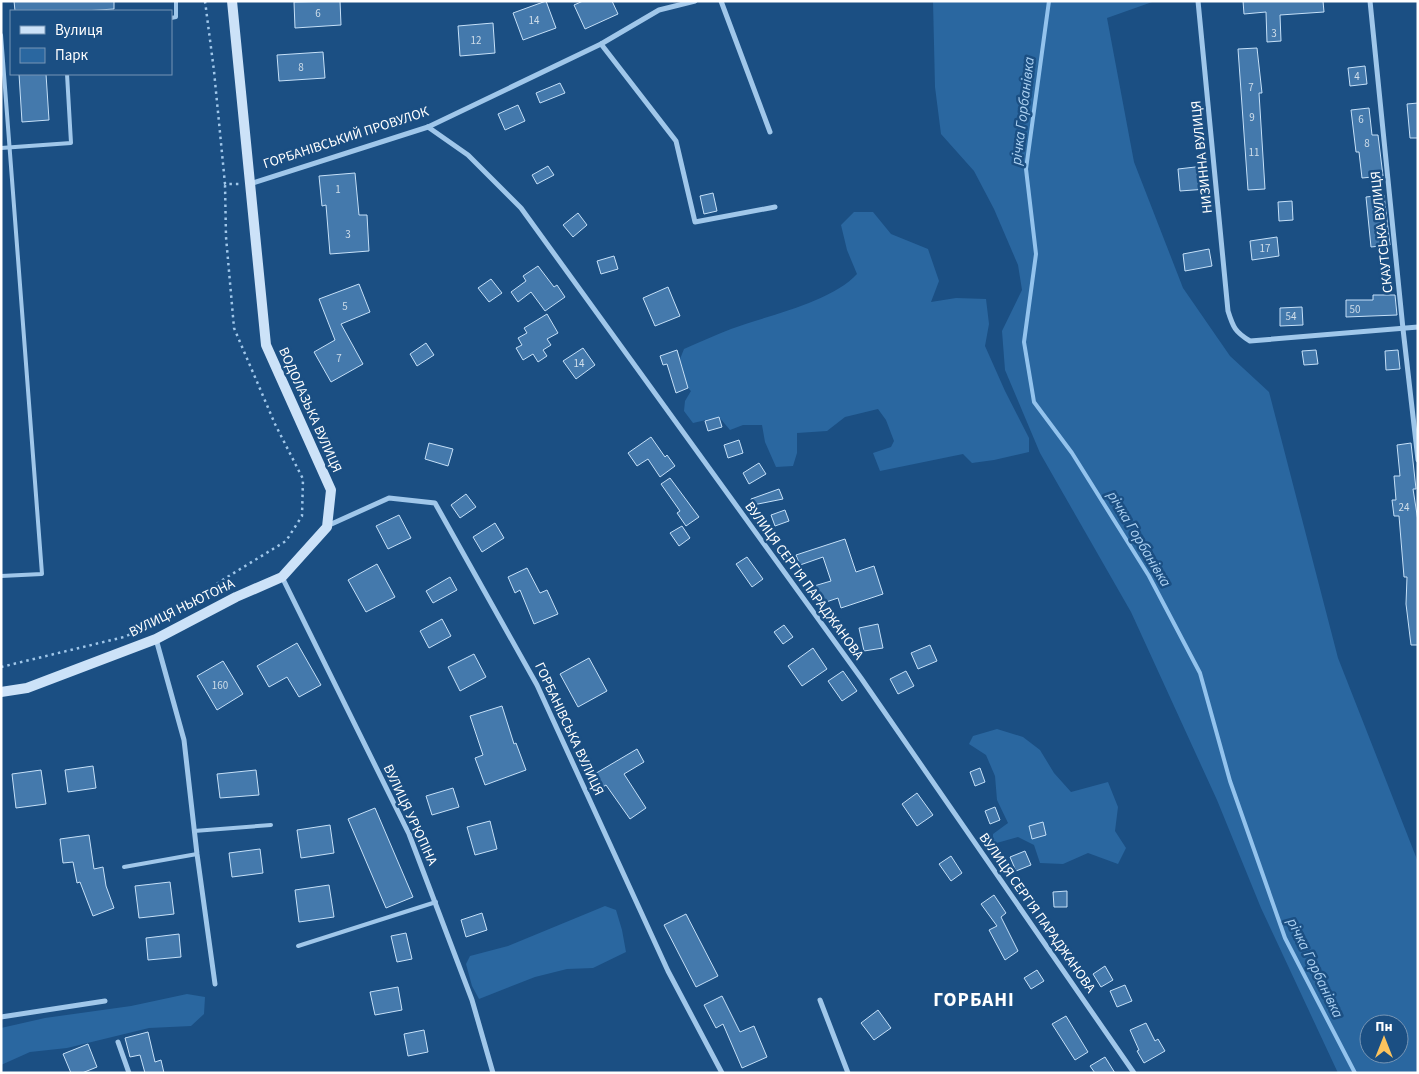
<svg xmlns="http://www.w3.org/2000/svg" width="1419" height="1074" font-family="'Source Sans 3',sans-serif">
<rect width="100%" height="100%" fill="#1b4f83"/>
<!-- green -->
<g fill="#2a67a0" fill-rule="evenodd">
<path d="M 933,1 L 1155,1 L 1107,18 L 1134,162 L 1183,288 L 1230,356 L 1269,392 L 1338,658 L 1418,862 L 1418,1073 L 1338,1073 L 1261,908 L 1217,800 L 1131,612 L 1040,453 L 1005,370 L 1002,331 L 1022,290 L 1018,265 L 994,209 L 974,171 L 941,134 L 935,87 ZM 1369,1024 L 1399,1024 L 1399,1054 L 1369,1054 Z"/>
<path d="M 854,212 L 873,212 L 891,234 L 928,249 L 939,281 L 931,302 L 956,298 L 986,299 L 989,324 L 985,346 L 1005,391 L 1029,438 L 1029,452 L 994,460 L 972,463 L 963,454 L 880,471 L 873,453 L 891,447 L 894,441 L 886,420 L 878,409 L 845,417 L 827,431 L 797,433 L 797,453 L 793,466 L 776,467 L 765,442 L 762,425 L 743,425 L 730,430 L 719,417 L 693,423 L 684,411 L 685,401 L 691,391 L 688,388 L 680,359 L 684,349 C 700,342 715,335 731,329 C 766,316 832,302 857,274 L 847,250 L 841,225 Z"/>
<polygon points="997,729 1023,737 1040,750 1054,773 1071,792 1108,782 1118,807 1115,831 1126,848 1118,864 1088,853 1063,864 1040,863 1034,845 1018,837 993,844 993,834 1008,823 997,800 995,776 986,755 969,744 973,736"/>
<polygon points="605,906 616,910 622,930 626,952 593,968 567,969 535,977 479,999 472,986 466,964 470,956 508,946"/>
<polygon points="187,994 205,997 204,1014 191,1026 149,1028 67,1048 30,1052 1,1065 1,1028 45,1018 131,1006"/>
</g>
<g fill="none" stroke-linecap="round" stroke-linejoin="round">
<!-- stream -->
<polyline stroke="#93c3ed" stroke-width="4" points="1049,1 1026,169 1036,254 1024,342 1034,402 1072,453 1149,576 1200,673 1230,781 1285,938 1355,1073"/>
</g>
<!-- building -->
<g fill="#4479ac" stroke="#c5e0f8">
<polygon points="14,1 114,1 114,9 84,11 15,11"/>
<polygon points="340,1 341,25 295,28 294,2"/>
<polygon points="546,1 556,28 523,40 513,13"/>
<polygon points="583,1 612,1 618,14 585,29 574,5"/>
<polygon points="1243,1 1323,1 1324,12 1280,15 1281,41 1267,42 1266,12 1244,14"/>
<polygon points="493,23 495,53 460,56 458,26"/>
<polygon points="1257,48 1262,93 1259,93 1265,189 1248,190 1238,49"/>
<polygon points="323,52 325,78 279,81 277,55"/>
<polygon points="1365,66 1367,84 1350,86 1348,68"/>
<polygon points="19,74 46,74 49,120 22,122"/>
<polygon points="560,83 565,93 540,103 536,93"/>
<polygon points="1418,103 1418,138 1410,138 1407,104"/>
<polygon points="518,105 525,121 505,130 498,114"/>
<polygon points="1369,108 1372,135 1378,135 1383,176 1362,178 1359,152 1356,152 1351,110"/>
<polygon points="548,166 554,175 537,184 532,175"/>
<polygon points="1204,166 1207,189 1180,191 1178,169"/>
<polygon points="355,173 359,215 367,215 369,251 330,254 326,205 322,206 319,176"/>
<polygon points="713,193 717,211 704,214 700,196"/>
<polygon points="1384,195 1390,245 1371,247 1366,197"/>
<polygon points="1292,201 1293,220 1279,221 1278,202"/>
<polygon points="578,213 587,225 573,237 563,225"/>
<polygon points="1277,237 1279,256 1252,260 1250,241"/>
<polygon points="1209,249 1212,266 1185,271 1183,254"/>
<polygon points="614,256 618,269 601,274 597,261"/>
<polygon points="538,266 554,287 557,285 565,297 545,311 531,292 518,302 511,292 526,281 523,276"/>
<polygon points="491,279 502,293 489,302 478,288"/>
<polygon points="359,284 370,312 341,324 363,364 331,382 314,352 335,340 319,299"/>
<polygon points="668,287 680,316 655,326 643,298"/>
<polygon points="1373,295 1395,295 1397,315 1346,317 1346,300 1373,300"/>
<polygon points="1302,307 1303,325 1280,326 1280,308"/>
<polygon points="547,314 558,333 547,339 551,345 543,350 547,356 538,362 533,354 523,360 516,348 522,345 518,338 527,333 524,328"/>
<polygon points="426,343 434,355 417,366 410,354"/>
<polygon points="583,348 595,365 576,379 563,361"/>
<polygon points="677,350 688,388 676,393 667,364 663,365 660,356"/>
<polygon points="1316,350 1318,364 1304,365 1302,351"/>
<polygon points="1398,350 1400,369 1386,370 1385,351"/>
<polygon points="719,417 722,427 708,431 705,421"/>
<polygon points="651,437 665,457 667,455 675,466 660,477 648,459 637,466 628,453"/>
<polygon points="739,440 743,453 728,458 724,445"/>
<polygon points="429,443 453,449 448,466 425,459"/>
<polygon points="1411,443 1416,489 1413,489 1418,521 1418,645 1411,645 1406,604 1407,577 1404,577 1399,516 1394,516 1392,500 1396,500 1394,476 1400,476 1397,445"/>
<polygon points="759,463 766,474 749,484 743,473"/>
<polygon points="670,478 699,517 686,526 677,513 680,511 661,484"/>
<polygon points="779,489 783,499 753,505 751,499"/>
<polygon points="466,494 476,507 460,518 451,505"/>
<polygon points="785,510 789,521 775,526 771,515"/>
<polygon points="399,515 411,538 388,549 376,526"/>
<polygon points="495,523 504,538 482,552 473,537"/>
<polygon points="682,526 690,538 679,546 670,533"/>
<polygon points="845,539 856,572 874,566 883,594 841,608 838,598 820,604 814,586 831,581 823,557 800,565 796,555"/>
<polygon points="747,557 763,579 752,587 736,564"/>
<polygon points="377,564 395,597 366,612 348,580"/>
<polygon points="527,568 540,593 547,590 558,614 534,624 520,590 515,593 508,577"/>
<polygon points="450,577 457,590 433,603 426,591"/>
<polygon points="442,619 451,636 429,648 420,631"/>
<polygon points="878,624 883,648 864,651 859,628"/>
<polygon points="784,625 793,637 783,644 774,632"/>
<polygon points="297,643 321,685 299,697 287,677 269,687 257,666"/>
<polygon points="930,645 937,661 918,669 911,653"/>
<polygon points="813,648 827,669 802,686 788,666"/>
<polygon points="474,654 486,677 460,691 448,667"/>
<polygon points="589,658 607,691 578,707 560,674"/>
<polygon points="223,661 243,694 217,710 197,676"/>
<polygon points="843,671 857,691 842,701 828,681"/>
<polygon points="906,671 914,686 898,694 890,679"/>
<polygon points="502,706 514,744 516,743 526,770 485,785 475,758 483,755 470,716"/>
<polygon points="637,749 644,762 624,774 646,808 630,819 606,785 601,788 593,775"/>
<polygon points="93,766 96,788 68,792 65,770"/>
<polygon points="980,768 985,782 975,786 970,772"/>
<polygon points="41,770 46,804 16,808 12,774"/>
<polygon points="256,770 259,795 220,798 217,774"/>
<polygon points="453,788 459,807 432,815 426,796"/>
<polygon points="917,793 933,815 917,826 902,804"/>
<polygon points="995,807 1000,820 990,824 985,811"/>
<polygon points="375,808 413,897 386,908 348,819"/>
<polygon points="490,821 497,849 475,855 467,827"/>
<polygon points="1043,822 1046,835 1032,839 1029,826"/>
<polygon points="330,825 334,853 301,858 297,830"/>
<polygon points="89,835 94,869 103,867 106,886 114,908 93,916 80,882 77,883 73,862 63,863 60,839"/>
<polygon points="260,849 263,873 232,877 229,853"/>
<polygon points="1025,851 1031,865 1016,871 1010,857"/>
<polygon points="951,856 962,873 951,881 939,864"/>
<polygon points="170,882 174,914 139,918 135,886"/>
<polygon points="329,885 334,917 299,922 295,890"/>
<polygon points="1067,891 1067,907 1054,907 1053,892"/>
<polygon points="994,895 1006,913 1001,917 1018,951 1005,960 989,930 997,926 981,904"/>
<polygon points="482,913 487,930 466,937 461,920"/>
<polygon points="686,914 718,976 696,987 664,925"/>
<polygon points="406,933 412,959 397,962 391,936"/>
<polygon points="179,934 181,957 148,960 146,938"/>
<polygon points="1105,966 1113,980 1101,987 1093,974"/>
<polygon points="1037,970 1044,981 1031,989 1024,978"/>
<polygon points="1125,985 1132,1001 1117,1007 1110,991"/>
<polygon points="398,987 402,1010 375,1015 370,992"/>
<polygon points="722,996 740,1032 754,1026 767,1057 742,1068 723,1024 716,1028 704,1005"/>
<polygon points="878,1010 891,1028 874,1040 861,1023"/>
<polygon points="1066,1016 1088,1052 1075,1060 1052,1024"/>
<polygon points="1146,1023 1155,1041 1158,1039 1165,1051 1144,1063 1137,1051 1139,1050 1130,1030"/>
<polygon points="424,1030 428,1052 408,1056 404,1034"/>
<polygon points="148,1032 155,1062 161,1060 164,1073 145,1073 140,1055 130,1057 125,1038"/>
<polygon points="88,1044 97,1067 82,1073 71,1073 63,1054"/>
<polygon points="1105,1057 1115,1073 1095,1073 1090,1066"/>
</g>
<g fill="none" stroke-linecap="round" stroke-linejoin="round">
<!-- path -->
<g stroke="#a0c7ea" stroke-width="2.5" stroke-dasharray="2.5 4" stroke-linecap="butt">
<polyline points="205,1 214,71 225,184 240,184"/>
<polyline points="1,667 124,637 162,621 224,579 286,541 302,516 303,479 275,424 234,328 226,237 225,184"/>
</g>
<!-- lane -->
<g stroke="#a0c7ea" stroke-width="4">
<polyline points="171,18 176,17 176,1"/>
<polyline points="1,35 42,574 1,576"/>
<polyline points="1,148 71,143 67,74"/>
<polyline points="194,831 271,825"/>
<polyline points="124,867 197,854"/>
<polyline points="298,946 436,902"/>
</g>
<!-- street -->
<g stroke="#a0c7ea" stroke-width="5">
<polyline points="721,1 770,132"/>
<path d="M 1198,1 L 1228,311 C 1233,327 1235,332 1250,341 L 1418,327"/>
<polyline points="1370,1 1403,329 1418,460"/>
<polyline points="601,44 676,141 695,222 775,207"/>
<polyline points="428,127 468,155 521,208 861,678 1134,1073"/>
<polyline points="250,184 428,127 601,44 659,10 695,1"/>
<polyline points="327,526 389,498 435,503 537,685 668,971 722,1073"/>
<polyline points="282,577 409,834 472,1000 493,1073"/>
<polyline points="156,639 184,740 197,854 215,984"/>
<polyline points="820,1000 848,1073"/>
<polyline points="1,1017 105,1001"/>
<polyline points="118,1042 129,1073"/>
</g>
<!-- secondary -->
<polyline stroke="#cce2f8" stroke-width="10" points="1,692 27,688 156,639 236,597 282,577 327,527 331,490 266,345 232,1"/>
</g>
<g text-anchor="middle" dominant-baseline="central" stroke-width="5" stroke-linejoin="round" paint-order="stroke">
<!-- number labels -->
<g font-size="11" fill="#d0deea">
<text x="318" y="13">6</text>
<text x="534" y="20">14</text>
<text x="1274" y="33">3</text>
<text x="476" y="40">12</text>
<text x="301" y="67">8</text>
<text x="1357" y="76">4</text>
<text x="1251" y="87">7</text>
<text x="1252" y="117">9</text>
<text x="1361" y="119">6</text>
<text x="1367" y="143">8</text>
<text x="1254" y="152">11</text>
<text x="338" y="189">1</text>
<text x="348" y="234">3</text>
<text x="1265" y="248">17</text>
<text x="345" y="306">5</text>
<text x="1355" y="309">50</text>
<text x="1291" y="316">54</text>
<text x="339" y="358">7</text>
<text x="579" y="363">14</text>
<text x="1404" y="507">24</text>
<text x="220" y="685">160</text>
</g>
<!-- street labels -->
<g font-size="14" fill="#fff" stroke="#1b4f83">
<text transform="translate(346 138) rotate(-18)">ГОРБАНІВСЬКИЙ ПРОВУЛОК</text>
<text transform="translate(1202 157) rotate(-96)">НИЗИННА ВУЛИЦЯ</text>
<text transform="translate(1382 232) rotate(-96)">СКАУТСЬКА ВУЛИЦЯ</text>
<text transform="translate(310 410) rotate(66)">ВОДОЛАЗЬКА ВУЛИЦЯ</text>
<text transform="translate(804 581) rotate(54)">ВУЛИЦЯ СЕРГІЯ ПАРАДЖАНОВА</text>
<text transform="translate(182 608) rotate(-26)">ВУЛИЦЯ НЬЮТОНА</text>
<text transform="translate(569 729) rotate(65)">ГОРБАНІВСЬКА ВУЛИЦЯ</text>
<text transform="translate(410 815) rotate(65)">ВУЛИЦЯ УРЮПІНА</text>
<text transform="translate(1037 913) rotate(55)">ВУЛИЦЯ СЕРГІЯ ПАРАДЖАНОВА</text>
</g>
<!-- water labels -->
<g font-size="15" font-style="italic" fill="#acd1f2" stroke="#1b4f83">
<text transform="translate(1023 111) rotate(-83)">річка Горбанівка</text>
<text transform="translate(1139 539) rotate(59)">річка Горбанівка</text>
<text transform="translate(1315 968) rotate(64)">річка Горбанівка</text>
</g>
<!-- district labels -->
<g font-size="19" font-weight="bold" letter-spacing="1" fill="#fff" stroke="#1b4f83">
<text x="974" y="1000">ГОРБАНІ</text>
</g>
</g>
<!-- border -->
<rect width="1419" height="1074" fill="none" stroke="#ffffff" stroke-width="5"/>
<!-- legend -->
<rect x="10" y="10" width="162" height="65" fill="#1b4f83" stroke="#7695b5"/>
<rect x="20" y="26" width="25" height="8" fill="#cce2f8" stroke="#7695b5"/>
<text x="55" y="35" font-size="15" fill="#ffffff">Вулиця</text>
<rect x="20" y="48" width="25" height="15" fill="#2a67a0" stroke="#7695b5"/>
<text x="55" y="60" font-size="15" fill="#ffffff">Парк</text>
<!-- north arrow -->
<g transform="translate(1384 1039)"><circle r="24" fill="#1b4f83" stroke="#7695b5"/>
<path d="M0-4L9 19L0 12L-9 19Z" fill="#fcc35d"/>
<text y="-8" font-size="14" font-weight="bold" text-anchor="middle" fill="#ffffff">Пн</text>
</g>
</svg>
